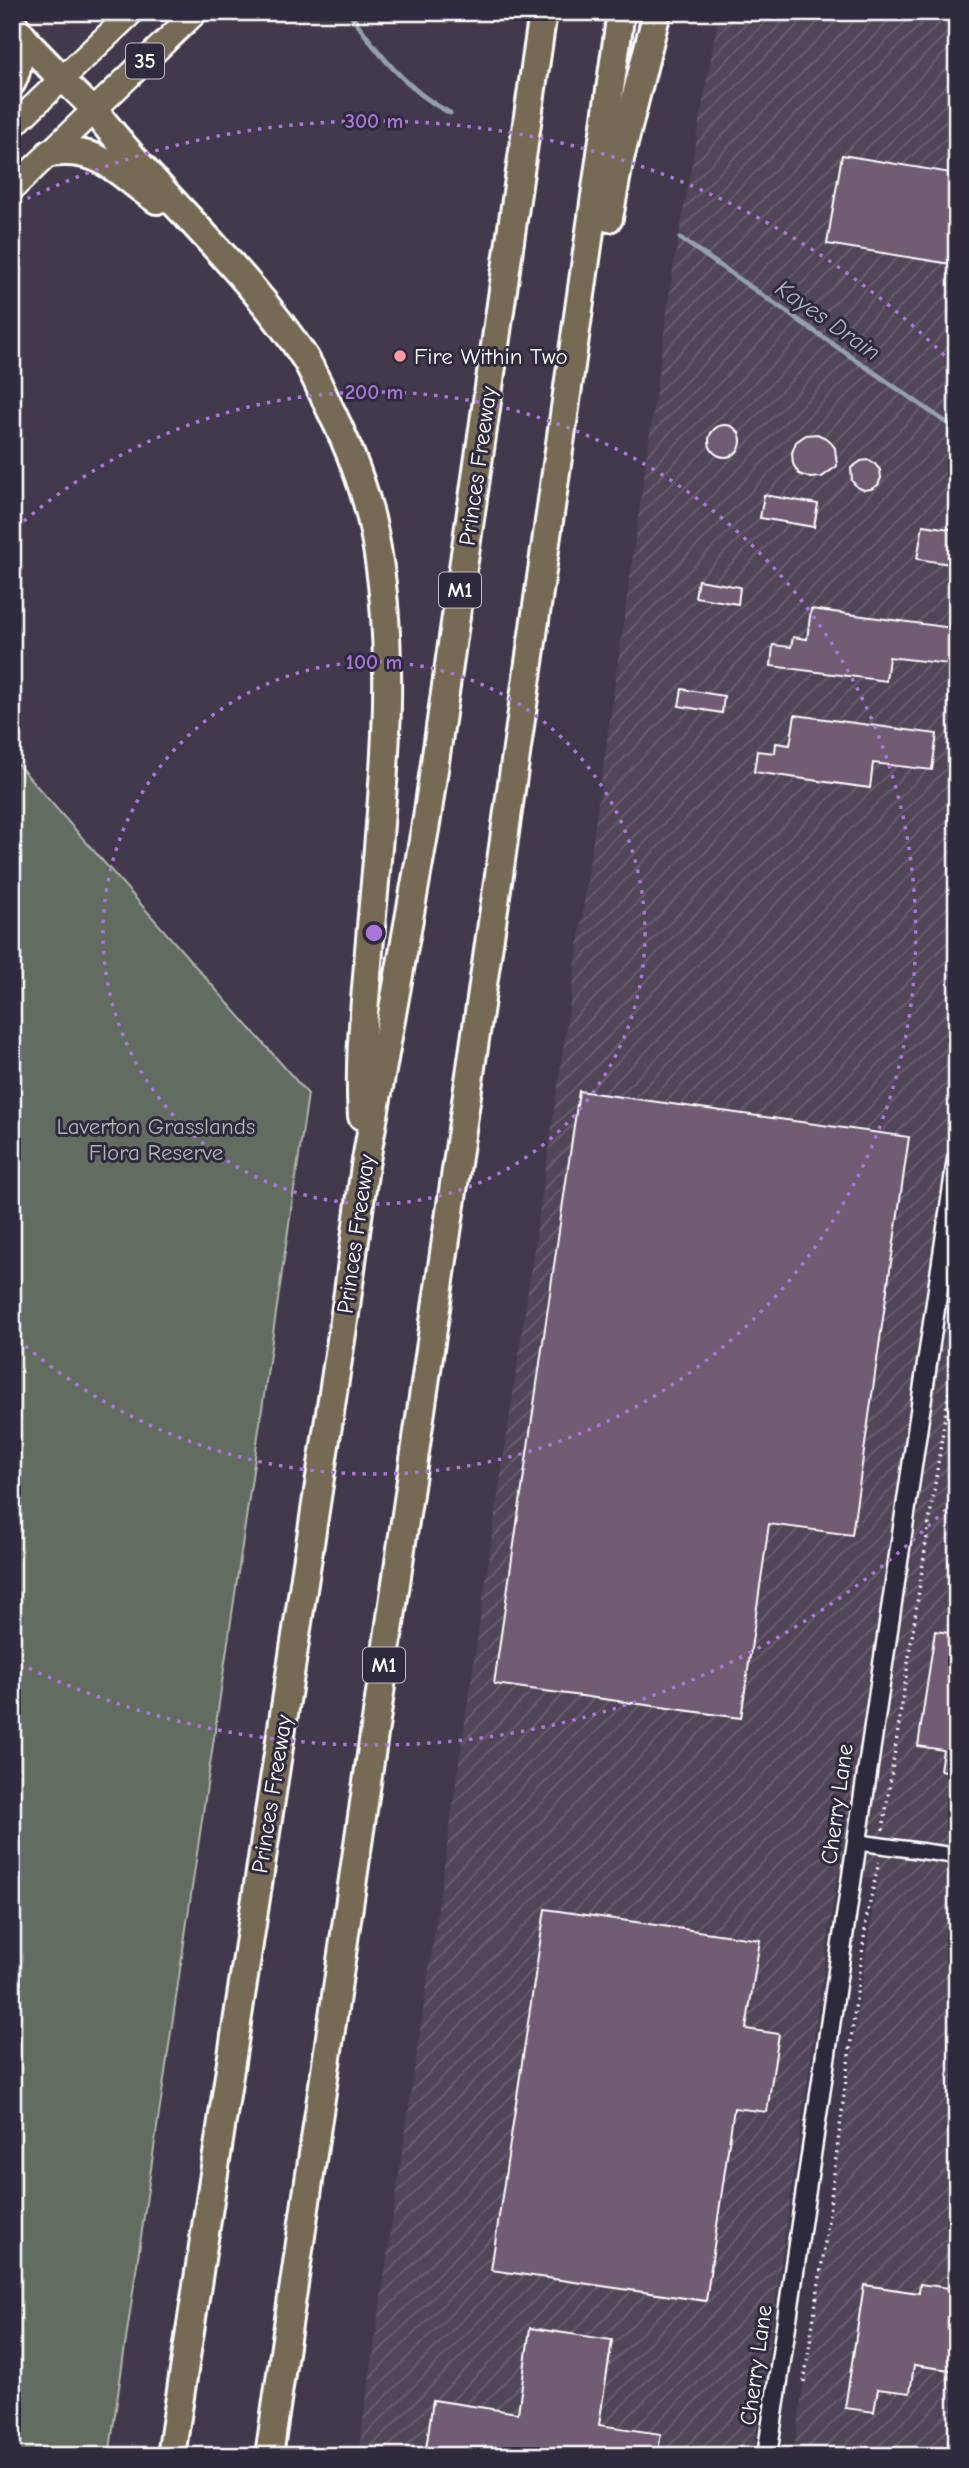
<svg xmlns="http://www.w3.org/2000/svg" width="969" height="2468" font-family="'Comic Neue',sans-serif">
<defs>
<pattern id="industrial-furrows" width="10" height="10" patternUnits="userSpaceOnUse" patternTransform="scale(1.75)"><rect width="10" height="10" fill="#514458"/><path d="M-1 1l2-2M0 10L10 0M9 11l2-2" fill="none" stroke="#6b6071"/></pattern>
</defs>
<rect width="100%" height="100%" fill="#43394d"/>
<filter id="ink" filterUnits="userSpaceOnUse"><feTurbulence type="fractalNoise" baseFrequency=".0143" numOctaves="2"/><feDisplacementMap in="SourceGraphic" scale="14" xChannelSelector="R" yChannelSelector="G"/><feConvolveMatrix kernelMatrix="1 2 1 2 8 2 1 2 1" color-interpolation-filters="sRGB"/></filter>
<g filter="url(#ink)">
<!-- industrial -->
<polygon fill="url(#industrial-furrows)" points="719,12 957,12 957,2456 793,2456 877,1879 838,1872 753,2456 358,2456 574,975 673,269"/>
<!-- green -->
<polygon fill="#626c61" stroke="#b0b6b0" stroke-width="2" points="12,758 308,1094 109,2456 12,2456"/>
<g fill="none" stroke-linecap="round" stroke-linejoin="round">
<!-- stream -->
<g stroke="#93a1ac" stroke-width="5">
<path d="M 349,12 C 376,51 407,91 450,113"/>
<polyline points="680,238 957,430"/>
</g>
</g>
<!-- building -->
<g fill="#715c73" stroke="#fff" stroke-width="2">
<polygon points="842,155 957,174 957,265 827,244"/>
<circle cx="725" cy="441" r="16"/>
<polygon points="817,434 828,439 835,448 837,466 822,477 810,478 799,474 793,464 792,453 796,442 806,435"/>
<polygon points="868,460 875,464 880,470 881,478 878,485 871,489 864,490 857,487 852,481 851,468 861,461"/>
<polygon points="764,495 818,504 814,527 760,518"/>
<polygon points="923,525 957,530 957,565 917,559"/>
<polygon points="698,580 740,587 738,604 695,597"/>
<polygon points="811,609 953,628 948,664 889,657 886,681 771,666 773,645 791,647 793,637 807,639"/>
<polygon points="682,689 724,696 722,713 679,706"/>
<polygon points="795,715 937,734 932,770 873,763 870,788 754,772 757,751 775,753 776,743 790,745"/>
<polygon points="579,1091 909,1137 852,1535 769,1524 741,1718 494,1684"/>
<polygon points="935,1631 957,1634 957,1773 940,1770 943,1750 918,1746"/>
<polygon points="545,1909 760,1940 746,2029 779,2034 767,2112 734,2108 706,2301 491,2270"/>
<polygon points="920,2284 957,2289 957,2371 914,2365 910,2393 878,2389 874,2412 845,2408 864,2285 919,2293"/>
<polygon points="530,2328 612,2340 599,2425 661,2434 657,2456 425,2456 433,2400 518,2413"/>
</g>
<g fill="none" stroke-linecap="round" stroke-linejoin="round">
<defs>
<polyline id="minor" points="856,1842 957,1856"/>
<polyline id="tertiary" points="767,2456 957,1159"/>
<g id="primary">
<polyline points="12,127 62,79"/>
<polyline points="12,189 94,110"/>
</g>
<polyline id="trunk" points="132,12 62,79 94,110 196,12"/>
<g id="motorway">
<polyline points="12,23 31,47 62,79"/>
<path d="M 12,82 C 20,65 21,48 16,30"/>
<path d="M 94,110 C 160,196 245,267 305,358 C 315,375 323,395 332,413 C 350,450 366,491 374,532 C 401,669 380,813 369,951 C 365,1006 358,1061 362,1116"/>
<path d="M 50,153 C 103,146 117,174 157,200"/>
<polyline points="609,218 619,163 657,12"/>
<polyline points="171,2456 345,1314 365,1166 427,818 543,12"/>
<polyline points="269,2456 499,875 621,12"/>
</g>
</defs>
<!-- minor casing -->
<use href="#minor" stroke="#fff" stroke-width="19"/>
<!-- tertiary casing -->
<use href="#tertiary" stroke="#fff" stroke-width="23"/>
<!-- primary casing -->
<use href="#primary" stroke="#fff" stroke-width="28"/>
<!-- trunk casing -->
<use href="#trunk" stroke="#fff" stroke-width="28"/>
<!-- motorway casing -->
<use href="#motorway" stroke="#fff" stroke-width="32"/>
<!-- path -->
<g stroke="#fff" stroke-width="3.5" stroke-dasharray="2 5" stroke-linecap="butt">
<polyline points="883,1830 957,1337"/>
<polyline points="804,2382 826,2236 867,1915 879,1862"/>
</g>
<!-- minor -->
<use href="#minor" stroke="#2f2a3d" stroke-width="14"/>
<!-- tertiary -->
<use href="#tertiary" stroke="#2f2a3d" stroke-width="18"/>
<!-- primary -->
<use href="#primary" stroke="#776a54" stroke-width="23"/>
<!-- trunk -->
<use href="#trunk" stroke="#776a54" stroke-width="23"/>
<!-- motorway -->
<use href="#motorway" stroke="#776a54" stroke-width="26"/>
</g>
</g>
<!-- distance rings -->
<g fill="none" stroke="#a976d5" stroke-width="3.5" stroke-dasharray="3.5 7">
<circle cx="374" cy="933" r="271"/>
<path d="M16 528A541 541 0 1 1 16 1338"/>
<path d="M953 1502A812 812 0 0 1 18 1663M18 203A812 812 0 0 1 953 364"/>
</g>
<!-- markers -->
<circle fill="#ff9aa2" stroke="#2f2a3d" stroke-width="2.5" cx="400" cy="356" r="7"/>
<g text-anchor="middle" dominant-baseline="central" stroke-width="6" stroke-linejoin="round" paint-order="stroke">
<!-- shield labels -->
<g fill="#2f2a3d" stroke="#c1bfc5" stroke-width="2">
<rect x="126" y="43.5" width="38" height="35" rx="5"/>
<rect x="439" y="572.5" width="42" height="35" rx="5"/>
<rect x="363" y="1647.5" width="42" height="35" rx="5"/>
</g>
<g font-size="21" font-weight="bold" fill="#fff">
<text x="145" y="61">35</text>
<text x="460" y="590">M1</text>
<text x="384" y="1665">M1</text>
</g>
<!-- poi labels -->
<g font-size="23" fill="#fff" stroke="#2f2a3d" text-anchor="start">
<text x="414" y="356">Fire Within Two</text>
</g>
<!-- street labels -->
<g font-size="23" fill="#fff" stroke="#2f2a3d">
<text transform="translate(478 466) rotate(-82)">Princes Freeway</text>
<text transform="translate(356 1234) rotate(-82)">Princes Freeway</text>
<text transform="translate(272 1794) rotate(-81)">Princes Freeway</text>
<text transform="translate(837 1804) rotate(-82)">Cherry Lane</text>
<text transform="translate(756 2365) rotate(-82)">Cherry Lane</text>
</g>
<!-- park labels -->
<g font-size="23" fill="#b0b6b0" stroke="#2f2a3d">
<text x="156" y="1126">Laverton Grasslands<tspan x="156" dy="26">Flora Reserve</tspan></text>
</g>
<!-- water labels -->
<g font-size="24" font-style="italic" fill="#aeb9c1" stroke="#2f2a3d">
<text transform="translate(828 320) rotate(35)">Kayes Drain</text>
</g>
</g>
<circle cx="374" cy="933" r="10" fill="#a976d5" stroke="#2f2a3d" stroke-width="3.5"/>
<g font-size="21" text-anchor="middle" font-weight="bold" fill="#a976d5" stroke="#2f2a3d" stroke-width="6" stroke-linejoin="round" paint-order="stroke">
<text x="374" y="128">300 m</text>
<text x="374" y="399">200 m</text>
<text x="374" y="669">100 m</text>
</g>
<!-- margin -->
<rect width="969" height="2468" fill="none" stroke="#2f2a3d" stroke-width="42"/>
<rect x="21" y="21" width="927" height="2426" fill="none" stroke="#fff" stroke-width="2.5" filter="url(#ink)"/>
</svg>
